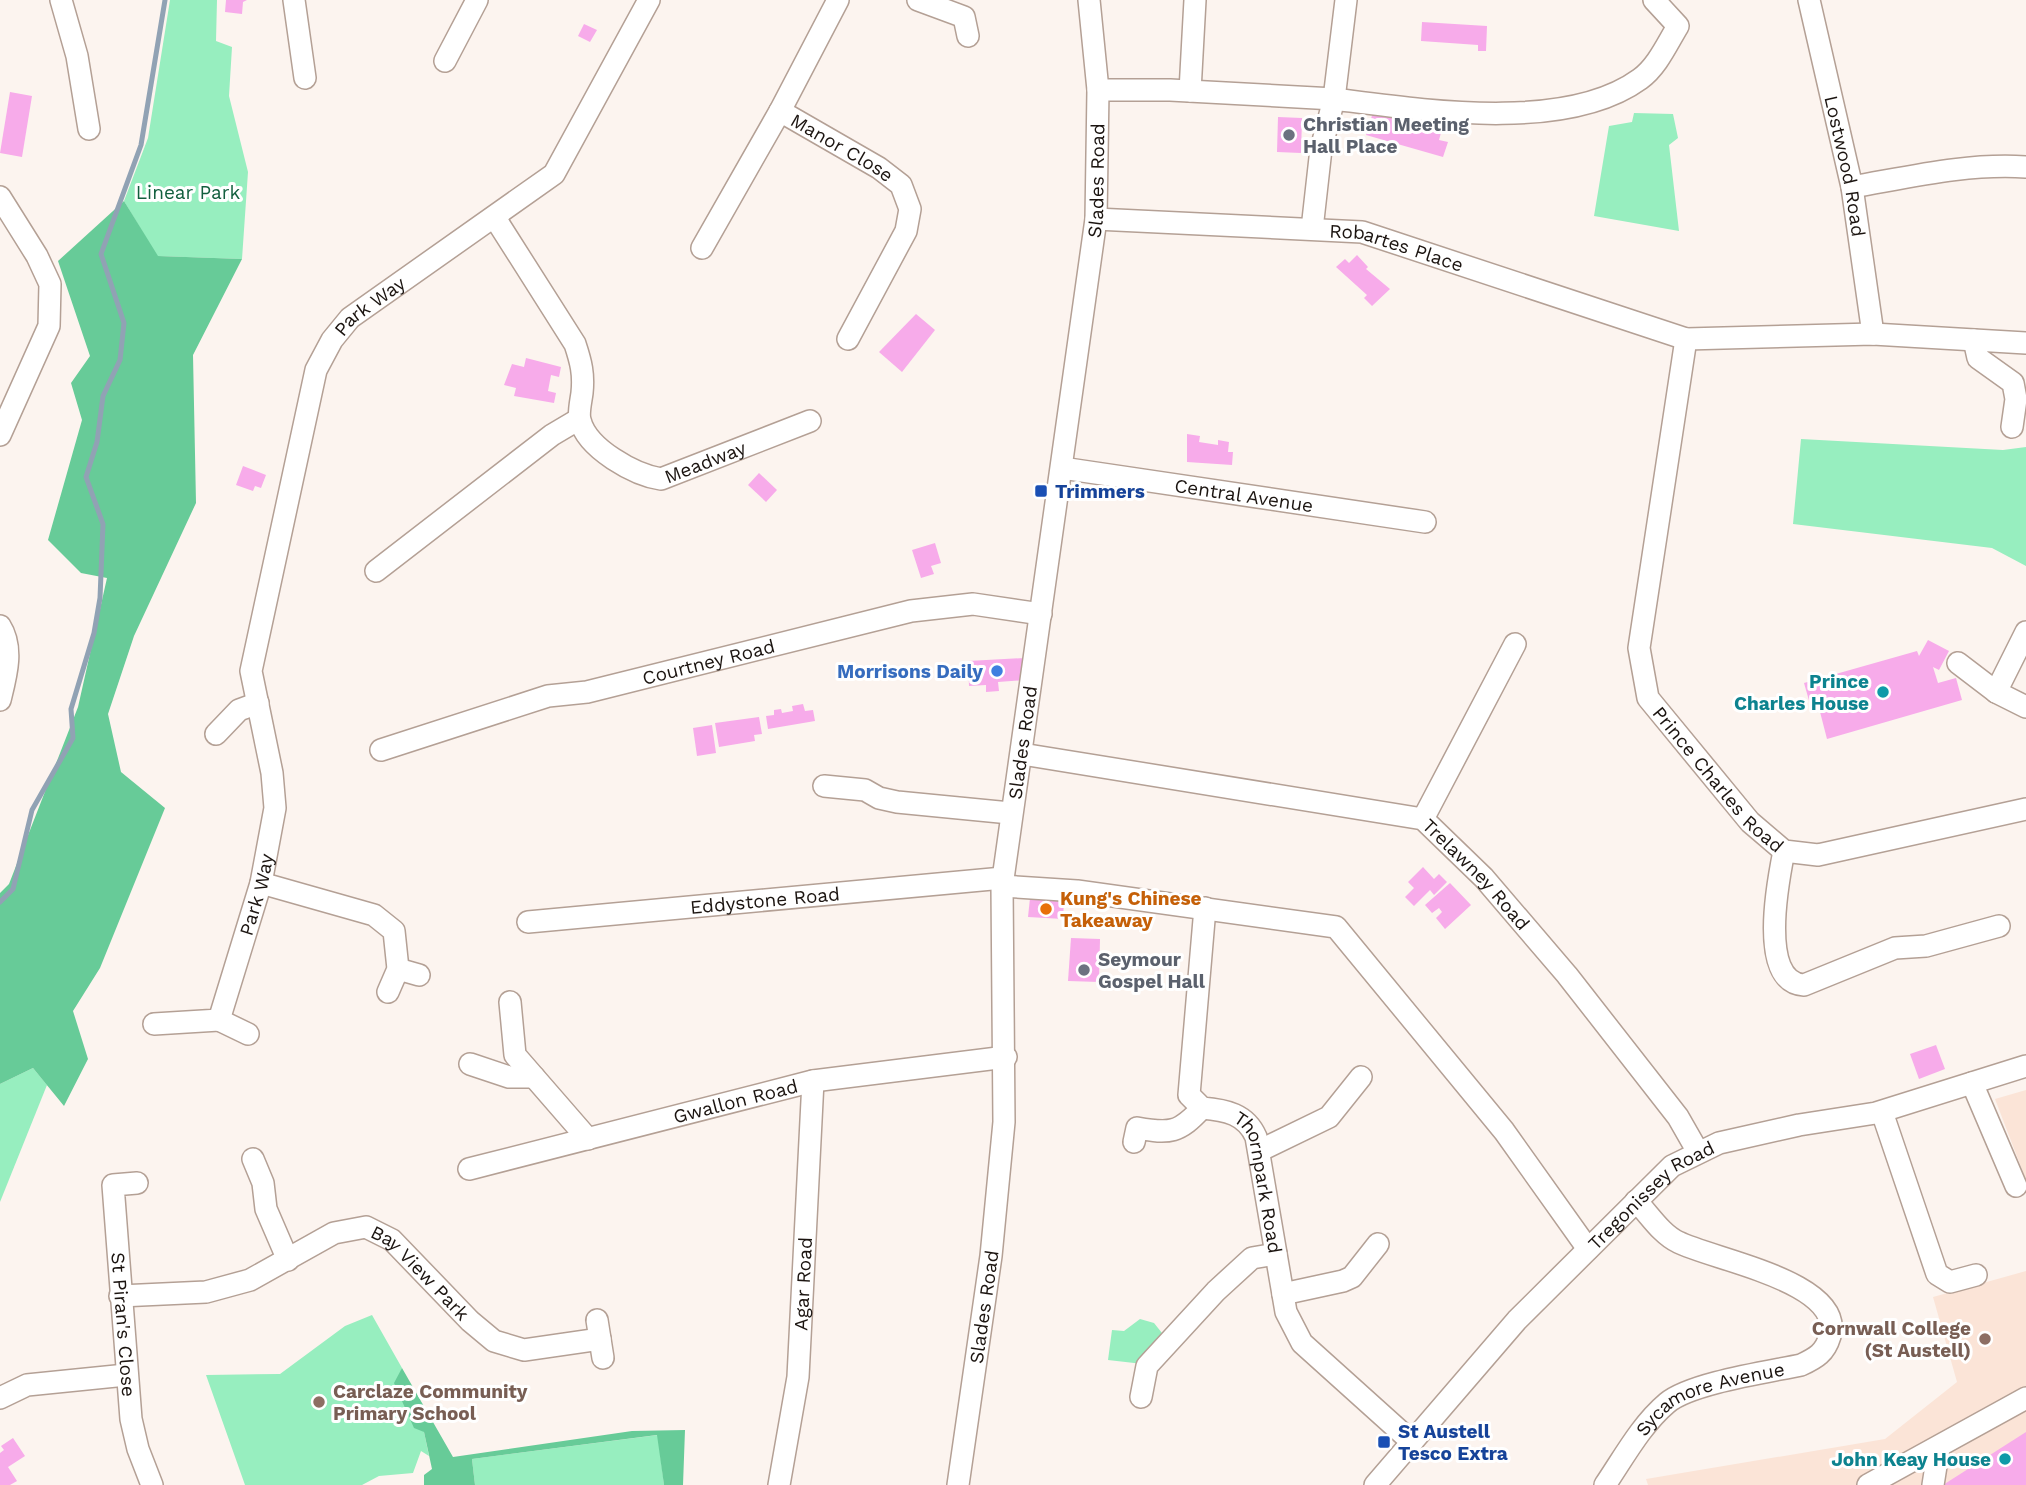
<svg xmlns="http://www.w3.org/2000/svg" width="2026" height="1485" font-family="'Work Sans',sans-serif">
<rect width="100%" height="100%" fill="#fcf4ef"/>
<!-- built -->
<g fill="#fbe4d7">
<polygon points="2026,1090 2026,1180 1995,1099"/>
<polygon points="2026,1271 2026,1485 1648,1485 1646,1479 1885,1439 1957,1382 1933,1297"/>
</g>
<!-- green -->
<g fill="#97eebf">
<polygon points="170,0 217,0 216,41 232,47 229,96 248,172 242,259 157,256 124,201 148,138"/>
<polygon points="1634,113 1673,114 1678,138 1669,145 1679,231 1594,216 1609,126 1632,122"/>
<polygon points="1801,439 2003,450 2026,447 2026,566 1992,548 1793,524"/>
<polygon points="33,1068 47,1085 0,1202 0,1084"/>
<polygon points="372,1315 402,1368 398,1380 424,1432 429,1456 421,1451 413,1473 379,1476 362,1485 245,1485 206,1375 280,1374 345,1326"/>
<polygon points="1140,1319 1154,1323 1162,1333 1143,1364 1108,1360 1112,1330 1124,1331"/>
<polygon points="658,1435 664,1485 475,1485 472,1459"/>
</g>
<!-- forest -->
<g fill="#67cb98">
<polygon points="124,201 158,256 242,259 193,355 196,503 134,636 108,714 121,772 165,808 100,968 73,1011 88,1059 64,1106 33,1068 0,1084 0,893 9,884 78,707 107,578 81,573 48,540 82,420 71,383 90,356 58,261"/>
<polygon points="402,1368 453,1457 632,1431 685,1430 683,1485 664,1485 657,1435 472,1459 475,1485 424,1485 424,1475 432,1469 424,1432 414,1428 394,1383"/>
</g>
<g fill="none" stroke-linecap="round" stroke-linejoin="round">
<!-- stream -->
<polyline stroke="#91a2b4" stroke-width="5" points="0,902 13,889 32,810 73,738 71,709 94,633 100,598 103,524 86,477 97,442 103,396 120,360 124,323 101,254 141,145 165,0"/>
</g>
<!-- building -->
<g fill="#f7abea">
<polygon points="226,0 247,0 243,2 242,14 225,12"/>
<polygon points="1422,22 1487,26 1486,51 1478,51 1478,45 1421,41"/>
<polygon points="584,24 597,30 590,42 578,36"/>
<polygon points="10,92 32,96 22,157 0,153"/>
<polygon points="1374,109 1442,129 1439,140 1448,142 1443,157 1366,135"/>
<polygon points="1278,117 1302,118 1301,153 1277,152"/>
<polygon points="1357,255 1368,267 1366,269 1390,289 1372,306 1364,298 1367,295 1336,267 1345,259 1349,263"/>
<polygon points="916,314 935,330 902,372 879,352"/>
<polygon points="526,358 561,367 559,377 551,375 548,391 556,393 554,403 514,396 516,388 504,385 512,364 524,367"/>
<polygon points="1187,434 1200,436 1199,442 1218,445 1218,440 1229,442 1228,452 1233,452 1232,465 1187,462"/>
<polygon points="243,466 266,475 261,488 255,486 253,491 236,485"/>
<polygon points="759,473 777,490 766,502 748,485"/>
<polygon points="935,543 941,563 931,566 934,574 921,578 912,550"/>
<polygon points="1928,640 1949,651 1939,670 1933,667 1938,683 1956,678 1962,700 1827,739 1819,708 1812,711 1804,683 1917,651 1919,656"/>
<polygon points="1024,658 1025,680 998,682 999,691 986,692 986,685 969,686 968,661"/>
<polygon points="803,704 805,711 813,710 815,721 768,729 766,716 774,715 774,710 781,709 782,713 793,711 792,706"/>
<polygon points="759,717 762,734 754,735 755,741 719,747 715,723"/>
<polygon points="712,725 716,753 697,756 693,728"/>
<polygon points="1423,867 1434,879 1439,874 1447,882 1434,895 1430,890 1414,906 1405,897 1414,888 1408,882"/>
<polygon points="1450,883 1471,905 1445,929 1436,918 1442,912 1439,908 1432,913 1425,905"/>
<polygon points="1030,898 1064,901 1063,919 1028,917"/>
<polygon points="1071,938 1100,939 1099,982 1068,981"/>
<polygon points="1936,1045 1945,1069 1919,1079 1910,1054"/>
<polygon points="2026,1432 2026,1485 1943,1485"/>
<polygon points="13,1438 25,1456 8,1467 17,1481 10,1485 0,1485 0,1453 4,1450 1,1446"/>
</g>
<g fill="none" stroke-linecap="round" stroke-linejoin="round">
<defs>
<g id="minor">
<polyline points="61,0 77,56 89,129"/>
<polyline points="294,0 305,78"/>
<polyline points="918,0 964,17 968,36"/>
<path id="s1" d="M 1809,0 L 1852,187 L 1873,334"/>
<polyline points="445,61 477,0"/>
<polyline points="1098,90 1170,90 1334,99 1346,0"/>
<polyline points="1190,91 1195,0"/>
<path id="s2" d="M 780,111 L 879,168 L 901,185 L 910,209 L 906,231 L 848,339"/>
<path d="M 1852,187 C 1910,177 1967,163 2026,167"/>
<polyline points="0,197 37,256 50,284 49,326 0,435"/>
<path id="s3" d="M 495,218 L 575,344 C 581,362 584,374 582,393 C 581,401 578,413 580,420 C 587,449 635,475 661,479 L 810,421"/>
<path id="s4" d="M 1096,219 L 1362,232 L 1686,339 L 1873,334 L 2026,343"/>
<path d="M 1312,229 L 1321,149 L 1334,99 C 1421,110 1566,133 1640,79 C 1657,67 1667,44 1678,26 L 1654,0"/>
<polyline points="702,248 780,111 838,0"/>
<path id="s5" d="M 1686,339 L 1639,648 L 1648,698 L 1750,822 L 1784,851 L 1818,855 L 2026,809"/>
<polyline points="1974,340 1978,358 2013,383 2016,399 2012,427"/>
<path id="s6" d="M 1062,468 L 1425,522"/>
<polyline points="376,571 552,435 579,419"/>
<path d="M 0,626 C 14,648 6,676 0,700"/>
<polyline points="1958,663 1996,692 2026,707"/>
<polyline points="1996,692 2026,632"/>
<polyline points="216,734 239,710 258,703"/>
<path id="s7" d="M 381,750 L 548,696 L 587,692 L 911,611 L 973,604 L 1041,614"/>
<path id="s8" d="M 1022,754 L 1423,819 L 1484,878 L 1567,975 L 1678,1117 L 1698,1152"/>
<polyline points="824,786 865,790 879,798 897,802 1010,813"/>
<polyline points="1423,819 1515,644"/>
<path d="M 1784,851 C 1778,881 1758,982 1804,985 L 1895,948 L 1926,946 L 1999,926"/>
<polyline points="261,883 374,915 394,931 398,969 388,992"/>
<polyline points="1002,886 1077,891 1336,927 1504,1131 1588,1249"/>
<path id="s9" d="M 1205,908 L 1189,1095 L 1202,1108 C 1226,1110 1246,1114 1256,1137 L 1286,1312 L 1302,1343 L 1412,1442"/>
<path id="s10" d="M 528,922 L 1003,878"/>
<polyline points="398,969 419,975"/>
<polyline points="510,1002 515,1055 588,1139"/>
<polyline points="219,1020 248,1034"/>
<path id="s11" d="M 154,1024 L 219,1020 L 261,883 L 275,808 L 272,773 L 251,671 L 316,370 L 332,340 L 350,318 L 554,174 L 649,0"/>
<polyline points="470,1064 509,1077 534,1077"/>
<polyline points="1972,1083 2016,1186"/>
<polyline points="1882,1112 1937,1274 1950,1282 1976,1275"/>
<path d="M 1134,1142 L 1137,1128 C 1170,1134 1179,1133 1202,1108"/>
<polyline points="1259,1151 1329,1117 1361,1077"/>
<polyline points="253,1159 263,1183 266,1209 288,1260"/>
<path id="s12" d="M 469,1169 L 813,1081 L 1006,1057"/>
<path id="s13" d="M 137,1183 L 113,1185 L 131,1419 L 138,1449 L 152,1485"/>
<polyline points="1283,1294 1343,1281 1352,1277 1378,1244"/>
<path id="s14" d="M 120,1296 L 206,1292 L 250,1280 L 334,1233 L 366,1227 L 392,1240 L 470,1321 L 494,1341 L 524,1350 L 600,1339"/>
<polyline points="597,1320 603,1358"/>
<polyline points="1141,1397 1147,1366 1216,1291 1252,1258 1276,1254"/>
<polyline points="0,1398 27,1385 126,1375"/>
<path id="s15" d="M 779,1485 L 798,1377 L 813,1081"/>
<path id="s16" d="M 958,1485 L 991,1256 L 1004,1122 L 1002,886 L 1096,219 L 1098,90 L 1089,0"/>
<path id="s17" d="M 1375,1485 L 1517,1320 L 1672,1166 L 1719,1143 L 1799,1125 L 1876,1113 L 2026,1066"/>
<path id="s18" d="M 1605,1485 C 1624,1457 1641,1425 1667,1403 C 1691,1383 1768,1372 1801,1365 C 1816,1358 1825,1353 1830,1336 C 1845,1282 1714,1260 1678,1242 C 1661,1234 1649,1214 1636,1201"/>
<polyline points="1868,1485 2026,1398"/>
<polyline points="1933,1485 1939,1447"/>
</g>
</defs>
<!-- minor casing -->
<use href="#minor" stroke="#b4a095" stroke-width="24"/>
<!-- minor -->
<use href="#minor" stroke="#fff" stroke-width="21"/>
</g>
<!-- markers -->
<g fill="#6b7280" stroke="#fff" stroke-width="2.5">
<circle cx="1289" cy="135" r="7"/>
<circle cx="1084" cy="970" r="7"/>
</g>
<g fill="#1a4fb4" stroke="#fff" stroke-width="2.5">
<rect x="1034" y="484" width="14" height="14" rx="3.5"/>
<rect x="1377" y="1435" width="14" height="14" rx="3.5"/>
</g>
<circle fill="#3f7fe0" stroke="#fff" stroke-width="2.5" cx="997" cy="671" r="7"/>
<g fill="#0f9aa8" stroke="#fff" stroke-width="2.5">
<circle cx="1883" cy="692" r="7"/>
<circle cx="2005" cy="1459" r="7"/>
</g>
<circle fill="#e8710a" stroke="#fff" stroke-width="2.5" cx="1046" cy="909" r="7"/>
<g fill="#8d6e63" stroke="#fff" stroke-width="2.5">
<circle cx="1985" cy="1339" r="7"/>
<circle cx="319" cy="1402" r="7"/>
</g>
<g text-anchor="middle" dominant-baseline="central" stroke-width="6" stroke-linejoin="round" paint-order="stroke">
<!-- worship labels -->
<g font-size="19" font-weight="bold" fill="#5b616d" stroke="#fff" text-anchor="start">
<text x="1303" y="124">Christian Meeting<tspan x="1303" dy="22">Hall Place</tspan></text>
<text x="1098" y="959">Seymour<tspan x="1098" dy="22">Gospel Hall</tspan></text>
</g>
<!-- street labels -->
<g font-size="19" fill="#1b1410" stroke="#fff">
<text stroke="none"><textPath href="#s2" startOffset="72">Manor Close</textPath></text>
<text stroke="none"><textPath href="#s1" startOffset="170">Lostwood Road</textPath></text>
<text stroke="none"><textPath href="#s16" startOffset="1314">Slades Road</textPath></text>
<text stroke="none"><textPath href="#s4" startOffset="303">Robartes Place</textPath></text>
<text stroke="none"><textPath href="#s11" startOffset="817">Park Way</textPath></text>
<text stroke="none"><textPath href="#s3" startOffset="378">Meadway</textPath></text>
<text stroke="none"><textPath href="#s6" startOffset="184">Central Avenue</textPath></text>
<text stroke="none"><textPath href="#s7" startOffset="340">Courtney Road</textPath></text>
<text stroke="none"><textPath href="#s16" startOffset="747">Slades Road</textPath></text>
<text stroke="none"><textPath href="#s5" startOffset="471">Prince Charles Road</textPath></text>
<text stroke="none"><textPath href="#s8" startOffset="483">Trelawney Road</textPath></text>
<text stroke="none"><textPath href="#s11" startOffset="196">Park Way</textPath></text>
<text stroke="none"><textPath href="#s10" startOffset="238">Eddystone Road</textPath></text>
<text stroke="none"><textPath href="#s12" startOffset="275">Gwallon Road</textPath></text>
<text stroke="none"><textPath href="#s9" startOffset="315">Thornpark Road</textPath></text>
<text stroke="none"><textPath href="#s17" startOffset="402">Tregonissey Road</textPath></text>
<text stroke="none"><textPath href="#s14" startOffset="332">Bay View Park</textPath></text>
<text stroke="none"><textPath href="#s15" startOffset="203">Agar Road</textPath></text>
<text stroke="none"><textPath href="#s16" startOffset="180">Slades Road</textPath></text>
<text stroke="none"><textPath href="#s13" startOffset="164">St Piran's Close</textPath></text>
<text stroke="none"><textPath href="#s18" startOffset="144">Sycamore Avenue</textPath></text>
</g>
<!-- park labels -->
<g font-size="19" fill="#125f3e" stroke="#fff">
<text x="188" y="192">Linear Park</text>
</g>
<!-- transit labels -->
<g font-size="19" font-weight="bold" fill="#164399" stroke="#fff" text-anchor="start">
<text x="1055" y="491">Trimmers</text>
<text x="1398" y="1431">St Austell<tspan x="1398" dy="22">Tesco Extra</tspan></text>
</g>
<!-- shop labels -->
<g font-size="19" font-weight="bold" fill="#366cbe" stroke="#fff" text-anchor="end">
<text x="983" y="671">Morrisons Daily</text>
</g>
<!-- culture labels -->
<g font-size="19" font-weight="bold" fill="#0d838f" stroke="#fff" text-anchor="end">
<text x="1869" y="681">Prince<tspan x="1869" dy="22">Charles House</tspan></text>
<text x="1991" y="1459">John Keay House</text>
</g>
<!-- food labels -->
<g font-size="19" font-weight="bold" fill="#c56008" stroke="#fff" text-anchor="start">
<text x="1060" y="898">Kung's Chinese<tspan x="1060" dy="22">Takeaway</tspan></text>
</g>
<!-- education labels -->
<g font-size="19" font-weight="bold" fill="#785e54" stroke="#fff" text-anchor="end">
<text x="1971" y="1328">Cornwall College<tspan x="1971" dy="22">(St Austell)</tspan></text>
<text x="333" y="1391" text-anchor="start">Carclaze Community<tspan x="333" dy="22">Primary School</tspan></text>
</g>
</g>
</svg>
